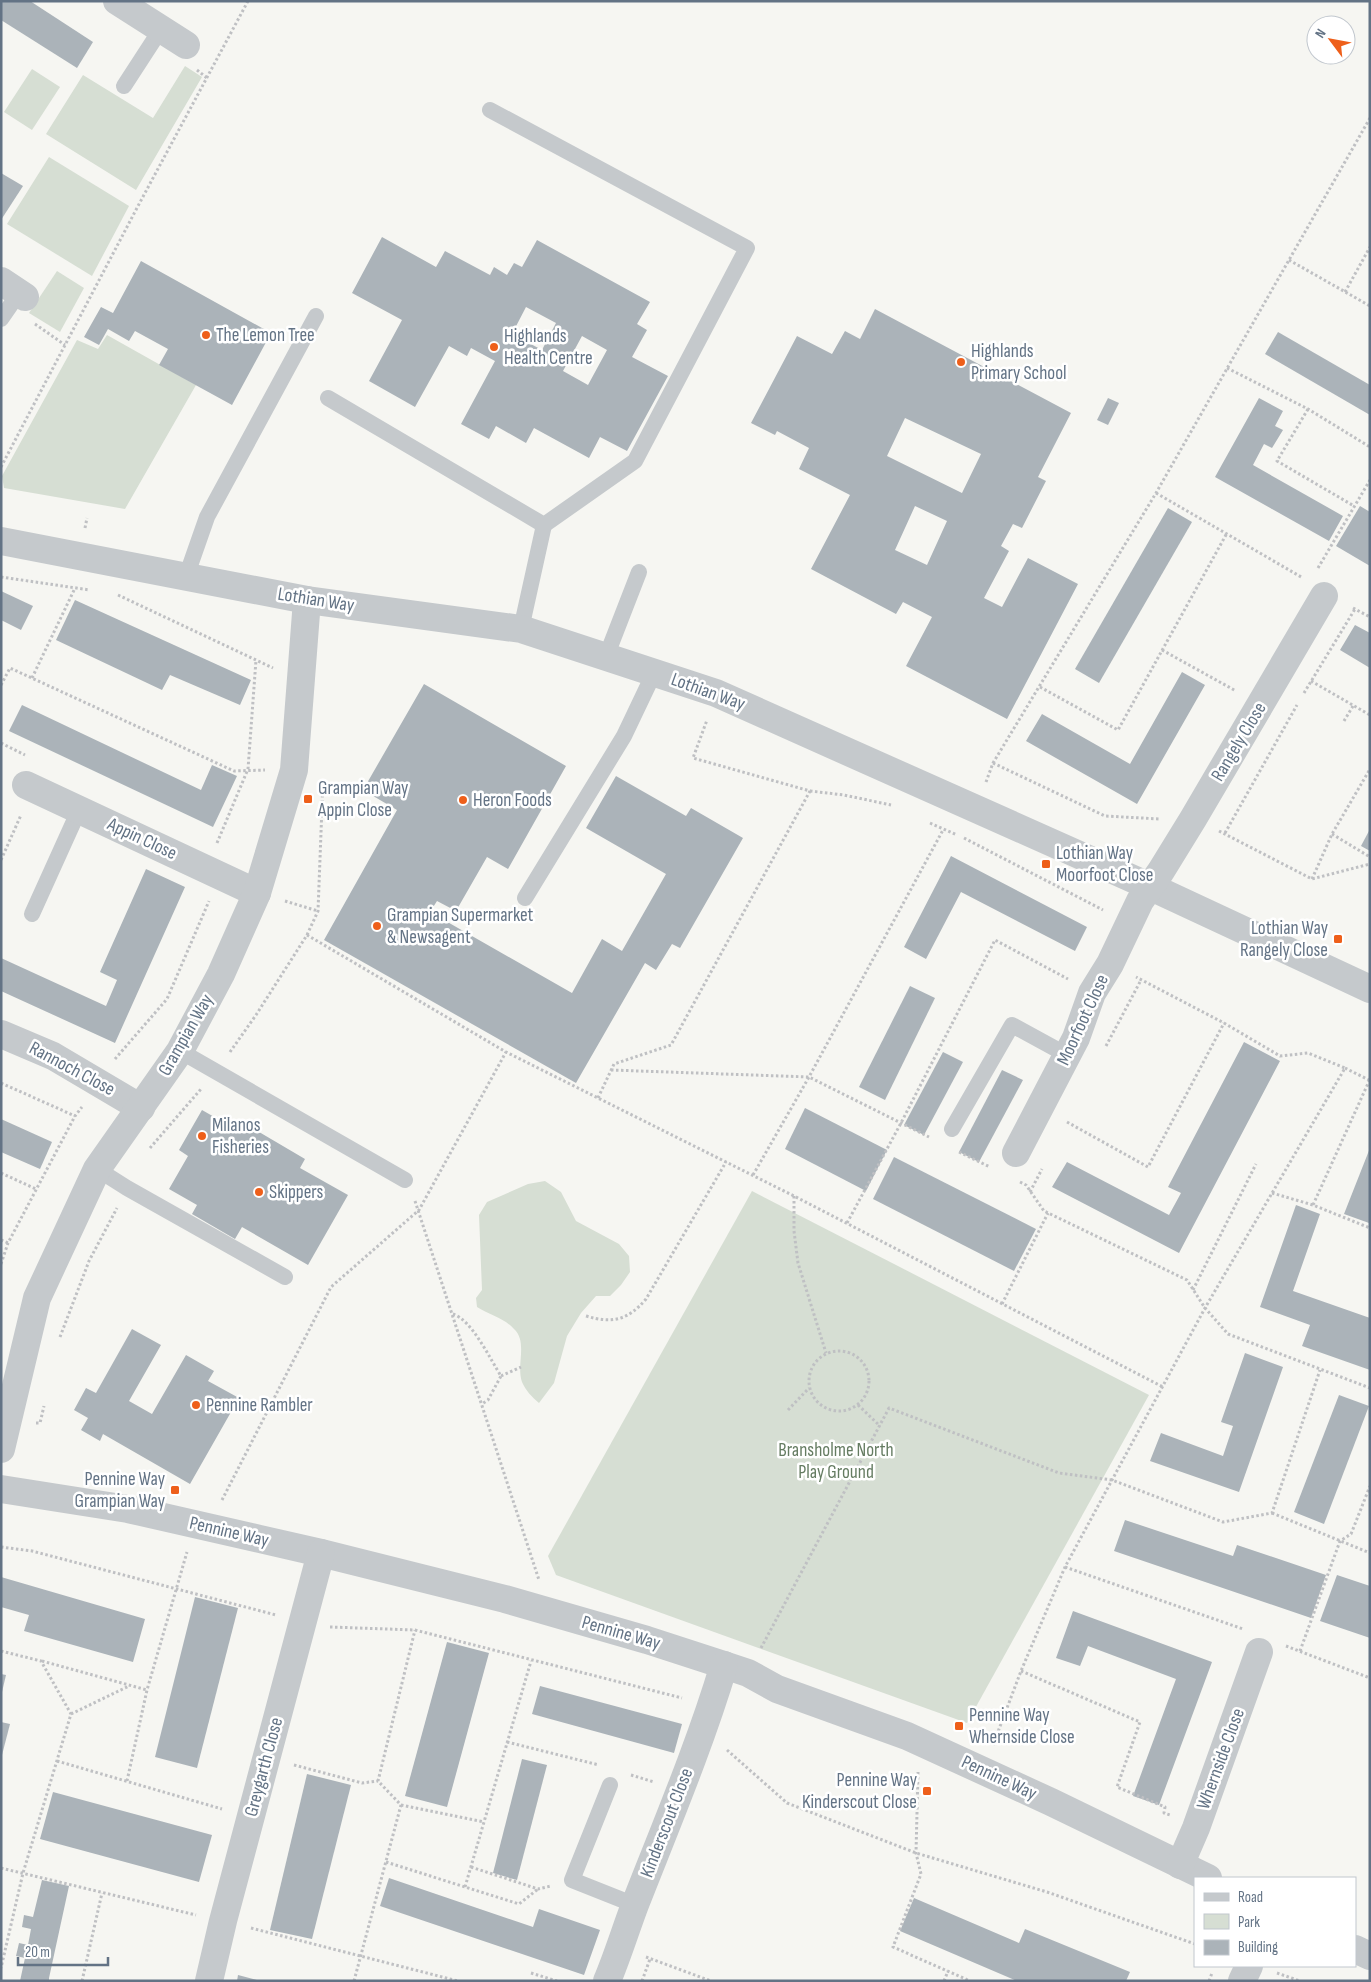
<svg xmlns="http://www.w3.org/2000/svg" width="1371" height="1982" font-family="'Sofia Sans Condensed',sans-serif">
<rect width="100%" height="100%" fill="#f6f6f2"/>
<!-- green -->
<g fill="#d6ded3">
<polygon points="185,66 202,77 136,190 46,134 83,75 153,118"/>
<polygon points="32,69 60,87 32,130 4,112"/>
<polygon points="49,157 129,206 92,276 7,224"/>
<polygon points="57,271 84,288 60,332 29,313"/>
<polygon points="107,335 196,385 125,509 4,488 2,476 77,340 98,349"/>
<path d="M 545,1181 L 561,1192 L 576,1221 L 619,1244 L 629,1256 L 630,1272 L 621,1285 L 610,1296 L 596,1296 L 581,1313 L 567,1336 L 554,1383 L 539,1403 C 532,1397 526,1391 522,1382 C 516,1365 528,1342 514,1329 C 504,1318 490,1315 477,1307 L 476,1298 L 482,1290 L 479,1215 L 487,1202 L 528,1184 Z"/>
<polygon points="752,1191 1149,1395 967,1723 556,1575 548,1556"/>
</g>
<!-- building -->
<g fill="#abb3b9" fill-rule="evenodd">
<polygon points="1,1 30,1 93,42 77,68 1,20"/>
<polygon points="1,173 23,186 1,220"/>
<path d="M 382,237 L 436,267 L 445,251 L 490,275 L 494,267 L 507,275 L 514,263 L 522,267 L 537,240 L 650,302 L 637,324 L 647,330 L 632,357 L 668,376 L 627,451 L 600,437 L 589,458 L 534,428 L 526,443 L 496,426 L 489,439 L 461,424 L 495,361 L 471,348 L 467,356 L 449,346 L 415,407 L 369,381 L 402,320 L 352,293 ZM 526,307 L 556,323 L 542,350 L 512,334 ZM 582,336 L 607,350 L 588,385 L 563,371 Z"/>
<polygon points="141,261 271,333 232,405 159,365 168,349 135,331 129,341 108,329 99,345 84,337 101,307 113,313"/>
<path d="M 875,309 L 1071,413 L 1038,477 L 1046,481 L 1022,528 L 1013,524 L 1001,546 L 1009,551 L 984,598 L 1002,607 L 1028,558 L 1078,584 L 1007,719 L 906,666 L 932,617 L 903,602 L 896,614 L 811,569 L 850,495 L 799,469 L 809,448 L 777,431 L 775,435 L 751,423 L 797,336 L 832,354 L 845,331 L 860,339 ZM 905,418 L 981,454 L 962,493 L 887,456 ZM 915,506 L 947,521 L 927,565 L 895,550 Z"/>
<polygon points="1278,332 1370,385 1370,415 1265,354"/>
<polygon points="1108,398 1119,403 1108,425 1097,420"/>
<polygon points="1259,398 1283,411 1275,426 1283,430 1272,448 1264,444 1253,465 1343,516 1329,541 1215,477"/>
<polygon points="1360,506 1370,512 1370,566 1336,546"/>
<polygon points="1168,508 1192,522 1099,683 1075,669"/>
<polygon points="1,591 33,606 21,630 1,620"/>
<polygon points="75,600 251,680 240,705 170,675 162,690 56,640"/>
<polygon points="1355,625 1370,633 1370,668 1340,650"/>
<polygon points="1182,672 1205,685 1137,804 1026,741 1042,714 1130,764"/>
<polygon points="424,684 566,766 508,869 487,857 456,911 437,901 430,912 572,993 602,939 622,951 666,874 586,828 616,776 686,816 691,808 743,838 680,948 672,944 656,970 645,963 576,1083 324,940 397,810 363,790"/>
<polygon points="22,705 201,790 212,765 237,776 213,827 9,731"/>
<polygon points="1370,829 1370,851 1361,846"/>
<polygon points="951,856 1087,927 1075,951 961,892 926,959 904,947"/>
<polygon points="146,869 185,887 115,1043 1,991 1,958 106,1006 117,980 100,972"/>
<polygon points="910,986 935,998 885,1100 859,1087"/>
<polygon points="1244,1042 1280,1061 1179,1253 1052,1187 1067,1162 1169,1215 1181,1193 1168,1187"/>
<polygon points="943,1052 963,1062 924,1135 904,1125"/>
<polygon points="1002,1070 1023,1080 979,1162 959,1152"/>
<polygon points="805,1108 887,1150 866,1191 785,1149"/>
<polygon points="202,1110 237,1130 242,1122 305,1159 300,1168 348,1195 308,1265 242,1227 235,1239 192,1214 197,1205 169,1189 188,1156 179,1150"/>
<polygon points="1,1119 52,1142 40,1169 1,1152"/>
<polygon points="1370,1148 1370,1221 1369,1223 1344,1214"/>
<polygon points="894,1157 1036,1229 1014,1271 873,1199"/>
<polygon points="1296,1205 1320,1214 1293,1291 1370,1318 1370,1370 1302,1346 1310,1325 1260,1307"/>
<polygon points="132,1329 161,1345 129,1401 152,1414 186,1355 214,1371 208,1381 239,1398 190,1484 103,1434 100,1441 81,1430 88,1418 74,1410 86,1388 96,1393"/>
<polygon points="1245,1353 1283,1367 1239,1492 1150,1461 1161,1433 1223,1456 1233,1426 1221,1422"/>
<polygon points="1339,1395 1369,1406 1324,1524 1294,1512"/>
<polygon points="1125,1520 1233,1556 1237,1545 1326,1575 1311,1618 1114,1551"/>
<polygon points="1337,1575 1370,1586 1370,1638 1320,1621"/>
<polygon points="1,1577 145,1619 133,1662 24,1631 29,1615 1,1607"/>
<polygon points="195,1597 238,1608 197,1768 155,1757"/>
<polygon points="1073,1611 1212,1662 1159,1805 1133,1796 1176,1679 1088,1646 1080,1666 1056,1658"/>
<polygon points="447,1642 489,1653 447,1807 405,1796"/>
<polygon points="1,1674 6,1675 2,1692 1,1691"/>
<polygon points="540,1686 682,1724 674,1753 532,1714"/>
<polygon points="1,1722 10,1724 2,1755 1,1755"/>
<polygon points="522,1759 547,1765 517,1880 493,1873"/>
<polygon points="307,1774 351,1785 312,1939 270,1930"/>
<polygon points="53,1792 212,1835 199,1882 40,1839"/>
<polygon points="389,1878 533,1927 539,1909 600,1930 584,1975 380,1906"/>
<polygon points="42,1880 69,1886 49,1978 49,1981 20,1981 25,1958 16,1956 19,1943 28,1945 31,1929 22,1927 24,1915 33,1917"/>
<polygon points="914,1898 1019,1943 1025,1929 1130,1972 1126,1981 1017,1981 900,1931"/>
<polygon points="238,1975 257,1980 257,1981 237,1981"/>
</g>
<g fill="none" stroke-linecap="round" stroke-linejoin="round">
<!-- path -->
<g stroke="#bfc0c3" stroke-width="3" stroke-dasharray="2.5 2.5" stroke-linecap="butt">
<polyline points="197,70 207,78"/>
<polyline points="1289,260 1370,306"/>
<polyline points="1345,292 1370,247"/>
<polyline points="35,324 65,345"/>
<polyline points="1227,368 1308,409 1370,447"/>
<polyline points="1308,409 1277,461 1354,506"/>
<polyline points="1,467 138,206 248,1"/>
<polyline points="1156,493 1303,578"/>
<polyline points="85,528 87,518"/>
<polyline points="1318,568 1370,480"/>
<polyline points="1,577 90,590"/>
<polyline points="118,595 273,668"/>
<polyline points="1353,608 1370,617"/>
<polyline points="1162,650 1236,691"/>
<polyline points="32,678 75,588"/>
<polyline points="1311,681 1370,715"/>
<polyline points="1,685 10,668 234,771 265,770"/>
<polyline points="1040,687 1118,730 1227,533"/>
<polyline points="1304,693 1355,609"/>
<polyline points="1344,721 1353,706"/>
<polyline points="1,743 25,755"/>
<polyline points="993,763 1105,816 1160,819"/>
<polyline points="986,782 993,763 1156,493 1370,118"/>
<polyline points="810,791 844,795 891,805"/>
<polyline points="930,823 957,835"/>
<polyline points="1219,831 1312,879 1370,864"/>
<polyline points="1225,833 1297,705"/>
<polyline points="1332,834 1370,857"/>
<polyline points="964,838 1103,910"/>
<polyline points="217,843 248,769 256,660"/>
<polyline points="1,860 21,815"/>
<polyline points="1312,879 1332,834 1370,769"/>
<polyline points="285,901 318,911"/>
<polyline points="307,935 318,911 323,780"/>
<polyline points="1106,1046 1141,980"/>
<polyline points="230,1052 256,1015 307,935 506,1052 794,1196 1163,1387"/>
<polyline points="115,1059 167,999 209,901"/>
<polyline points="1345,1068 1369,1080"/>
<polyline points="611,1070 809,1077 929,1137"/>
<polyline points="1,1083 75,1116"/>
<polyline points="598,1098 614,1064 671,1045 810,791 693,758 707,720"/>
<polyline points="1067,1122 1148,1167 1224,1023"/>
<polyline points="150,1148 201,1089"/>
<polyline points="959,1152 990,1167"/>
<polyline points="1,1173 36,1189"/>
<polyline points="753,1175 809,1077 943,830"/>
<polyline points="1020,1182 1026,1185 1044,1211 1187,1280 1205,1308 1228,1334 1370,1388"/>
<polyline points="1030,1192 1042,1169"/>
<polyline points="1272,1193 1313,1205 1370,1228"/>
<polyline points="794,1196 794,1231 798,1263 826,1353"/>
<polyline points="415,1201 539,1580"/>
<polyline points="1313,1205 1370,1079"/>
<polyline points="847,1223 901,1123 995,940 1068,979"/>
<polyline points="1,1240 8,1243"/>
<polyline points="1,1264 8,1243 75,1116 82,1107"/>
<polyline points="1193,1290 1256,1164"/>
<polyline points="1002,1304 1048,1213"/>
<path d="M 453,1314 C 472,1320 490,1359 501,1376 L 488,1400 L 482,1404"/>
<path d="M 586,1316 C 613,1324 628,1320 646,1299 L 726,1162"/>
<polyline points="60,1337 89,1261 117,1208"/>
<circle cx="839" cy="1381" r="30"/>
<polyline points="501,1376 521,1367"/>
<polyline points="858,1405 880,1426"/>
<polyline points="788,1410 809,1388"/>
<polyline points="36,1423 40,1423 44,1406"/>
<polyline points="222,1500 331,1287 419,1210 506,1052"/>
<polyline points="1272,1513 1370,1553"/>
<polyline points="1,1547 32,1551 276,1615"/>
<polyline points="1065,1567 1243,1629"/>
<polyline points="330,1627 415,1630 682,1698"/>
<polyline points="1286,1646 1370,1678"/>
<polyline points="761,1648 889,1408 1059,1473 1112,1480 1223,1522 1272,1513 1320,1370"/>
<polyline points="1,1651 41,1661 71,1714 23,1873 1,1968"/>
<polyline points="1300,1651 1340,1541 1351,1534 1370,1486"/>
<polyline points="42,1661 147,1690"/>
<polyline points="1021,1671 1140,1722 1117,1787 1165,1807 1164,1813 1170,1815"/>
<polyline points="71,1714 129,1686"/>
<polyline points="507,1742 599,1765"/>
<polyline points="993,1745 1021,1671 1065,1567 1205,1308 1345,1068 1308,1053 1280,1056 1224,1023 1136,977"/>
<polyline points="727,1750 787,1803 916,1853 1047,1892 1195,1944"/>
<polyline points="57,1761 222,1809"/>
<polyline points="294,1765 362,1783 378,1781"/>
<polyline points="918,1772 916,1853 921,1874 893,1947 970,1981"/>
<polyline points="631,1775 654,1782"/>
<polyline points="127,1781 147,1690 187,1552"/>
<polyline points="401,1805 484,1822"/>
<polyline points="386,1862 519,1904 538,1889"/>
<polyline points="471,1867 538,1889 551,1886"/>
<polyline points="1,1868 196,1915"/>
<polyline points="465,1887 531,1661"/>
<polyline points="251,1928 458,1981"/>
<polyline points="646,1957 711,1981"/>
<polyline points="531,1973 557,1981"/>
<polyline points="1277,1973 1300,1981"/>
<polyline points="82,1981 102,1893"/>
<polyline points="354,1981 401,1805 378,1781 415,1630"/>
<polyline points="642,1981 650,1959"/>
<polyline points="944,1981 948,1971"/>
<polyline points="1209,1981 1212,1973"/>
</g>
<!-- lane -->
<g stroke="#c5c9cc" stroke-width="16">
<polyline points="124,86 161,29"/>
<polyline points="1,319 19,293"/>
<polyline points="328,398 544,525 635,461 747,248 490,110"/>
<polyline points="186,577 207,517 316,316"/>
<polyline points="521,629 544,525"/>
<polyline points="606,657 639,572"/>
<polyline points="525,898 624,736 654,673"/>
<polyline points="32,914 79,810"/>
<polyline points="180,1051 405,1180"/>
<polyline points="952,1129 1012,1025 1067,1055"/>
<polyline points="97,1169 127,1188 285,1277"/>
<polyline points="610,1785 572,1880 635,1905"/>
</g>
<!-- street -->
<g stroke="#c5c9cc" stroke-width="28">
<polyline points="117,1 186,45"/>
<polyline points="1,281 25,297"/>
<polyline points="1,541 307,600 521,629 716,693 1151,887 1370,989"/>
<polyline points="26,785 257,893"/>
<polyline points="1,1034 53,1056 141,1108"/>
<polyline points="1016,1153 1076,1038 1092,993 1110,964 1140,901 1161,871 1193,819 1324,596"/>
<polyline points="1,1449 37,1298 97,1169 180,1051 221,974 257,893 294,770 307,600"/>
<polyline points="1,1489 128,1509 321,1553 505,1599 647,1640 724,1665 748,1673 777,1689 907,1736 1051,1802 1208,1878"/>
<polyline points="1180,1865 1196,1828 1259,1652"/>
<polyline points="1355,1949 1370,1956"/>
<polyline points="209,1981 223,1921 321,1553"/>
<path d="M 607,1981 C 618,1955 626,1928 636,1902 C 667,1823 700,1745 724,1665"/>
<polyline points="1242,1981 1249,1966"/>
</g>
</g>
<!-- markers -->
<g fill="#ee5f1a" stroke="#fff" stroke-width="2">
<circle cx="206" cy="335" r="5"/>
<circle cx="494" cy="347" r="5"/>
<circle cx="961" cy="362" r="5"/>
<rect x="303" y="794" width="10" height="10" rx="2.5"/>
<circle cx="463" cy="800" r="5"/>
<rect x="1041" y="859" width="10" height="10" rx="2.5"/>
<circle cx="377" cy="926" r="5"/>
<rect x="1333" y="934" width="10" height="10" rx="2.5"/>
<circle cx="202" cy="1136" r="5"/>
<circle cx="259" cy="1192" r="5"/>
<circle cx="196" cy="1405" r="5"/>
<rect x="170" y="1485" width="10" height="10" rx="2.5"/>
<rect x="954" y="1721" width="10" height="10" rx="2.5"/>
<rect x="922" y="1786" width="10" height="10" rx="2.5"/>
</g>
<g text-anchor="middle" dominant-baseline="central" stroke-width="5" stroke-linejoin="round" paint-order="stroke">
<!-- poi labels -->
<g font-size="19" fill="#637385" stroke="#fff" text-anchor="start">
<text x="216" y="335">The Lemon Tree</text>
<text x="504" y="336">Highlands<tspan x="504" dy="22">Health Centre</tspan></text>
<text x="971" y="351">Highlands<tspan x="971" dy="22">Primary School</tspan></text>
<text x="318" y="788">Grampian Way<tspan x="318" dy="22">Appin Close</tspan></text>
<text x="473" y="800">Heron Foods</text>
<text x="1056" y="853">Lothian Way<tspan x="1056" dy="22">Moorfoot Close</tspan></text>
<text x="387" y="915">Grampian Supermarket<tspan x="387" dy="22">&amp; Newsagent</tspan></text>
<text x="1328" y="928" text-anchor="end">Lothian Way<tspan x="1328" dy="22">Rangely Close</tspan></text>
<text x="212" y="1125">Milanos<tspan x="212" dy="22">Fisheries</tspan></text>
<text x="269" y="1192">Skippers</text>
<text x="206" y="1405">Pennine Rambler</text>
<text x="165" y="1479" text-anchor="end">Pennine Way<tspan x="165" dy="22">Grampian Way</tspan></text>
<text x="969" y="1715">Pennine Way<tspan x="969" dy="22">Whernside Close</tspan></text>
<text x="917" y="1780" text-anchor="end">Pennine Way<tspan x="917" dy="22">Kinderscout Close</tspan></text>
</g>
<!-- street labels -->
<g font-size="19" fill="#637385" stroke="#fff">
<text transform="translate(316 600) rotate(9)">Lothian Way</text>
<text transform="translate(708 692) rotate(20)">Lothian Way</text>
<text transform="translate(1239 742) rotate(-59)">Rangely Close</text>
<text transform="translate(142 839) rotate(25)">Appin Close</text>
<text transform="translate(1083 1020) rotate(-65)">Moorfoot Close</text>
<text transform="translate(186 1035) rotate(-60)">Grampian Way</text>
<text transform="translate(72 1069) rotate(28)">Rannoch Close</text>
<text transform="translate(229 1532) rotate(13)">Pennine Way</text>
<text transform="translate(621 1633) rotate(16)">Pennine Way</text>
<text transform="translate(1221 1759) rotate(-70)">Whernside Close</text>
<text transform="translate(264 1767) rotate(-75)">Greygarth Close</text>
<text transform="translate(999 1778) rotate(25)">Pennine Way</text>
<text transform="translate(667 1823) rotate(-69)">Kinderscout Close</text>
</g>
<!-- park labels -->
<g font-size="19" fill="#657c62" stroke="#fff">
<text x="836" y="1450">Bransholme North<tspan x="836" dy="22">Play Ground</tspan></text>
</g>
</g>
<!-- border -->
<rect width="1371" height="1982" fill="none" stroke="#637385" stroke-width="5"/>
<!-- legend -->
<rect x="1194" y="1877" width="162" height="90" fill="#ffffff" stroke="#c1c7ce"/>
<rect x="1204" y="1893" width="25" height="8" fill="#c5c9cc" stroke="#c1c7ce"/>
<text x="1238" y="1902" font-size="15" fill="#637385">Road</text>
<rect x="1204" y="1914" width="25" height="15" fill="#d6ded3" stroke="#c1c7ce"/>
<text x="1238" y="1927" font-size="15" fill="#637385">Park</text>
<rect x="1204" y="1940" width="25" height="15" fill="#abb3b9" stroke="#c1c7ce"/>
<text x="1238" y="1952" font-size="15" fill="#637385">Building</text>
<!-- north arrow -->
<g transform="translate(1331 40) rotate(302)"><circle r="24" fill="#ffffff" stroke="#c1c7ce"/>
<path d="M0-4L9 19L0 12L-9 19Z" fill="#ee5f1a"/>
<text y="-8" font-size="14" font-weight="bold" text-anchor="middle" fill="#637385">N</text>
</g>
<!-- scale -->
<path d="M18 1957v8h90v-8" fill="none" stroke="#637385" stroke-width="2.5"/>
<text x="25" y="1957" font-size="15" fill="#637385" stroke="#ffffff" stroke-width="4" paint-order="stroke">20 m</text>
</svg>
